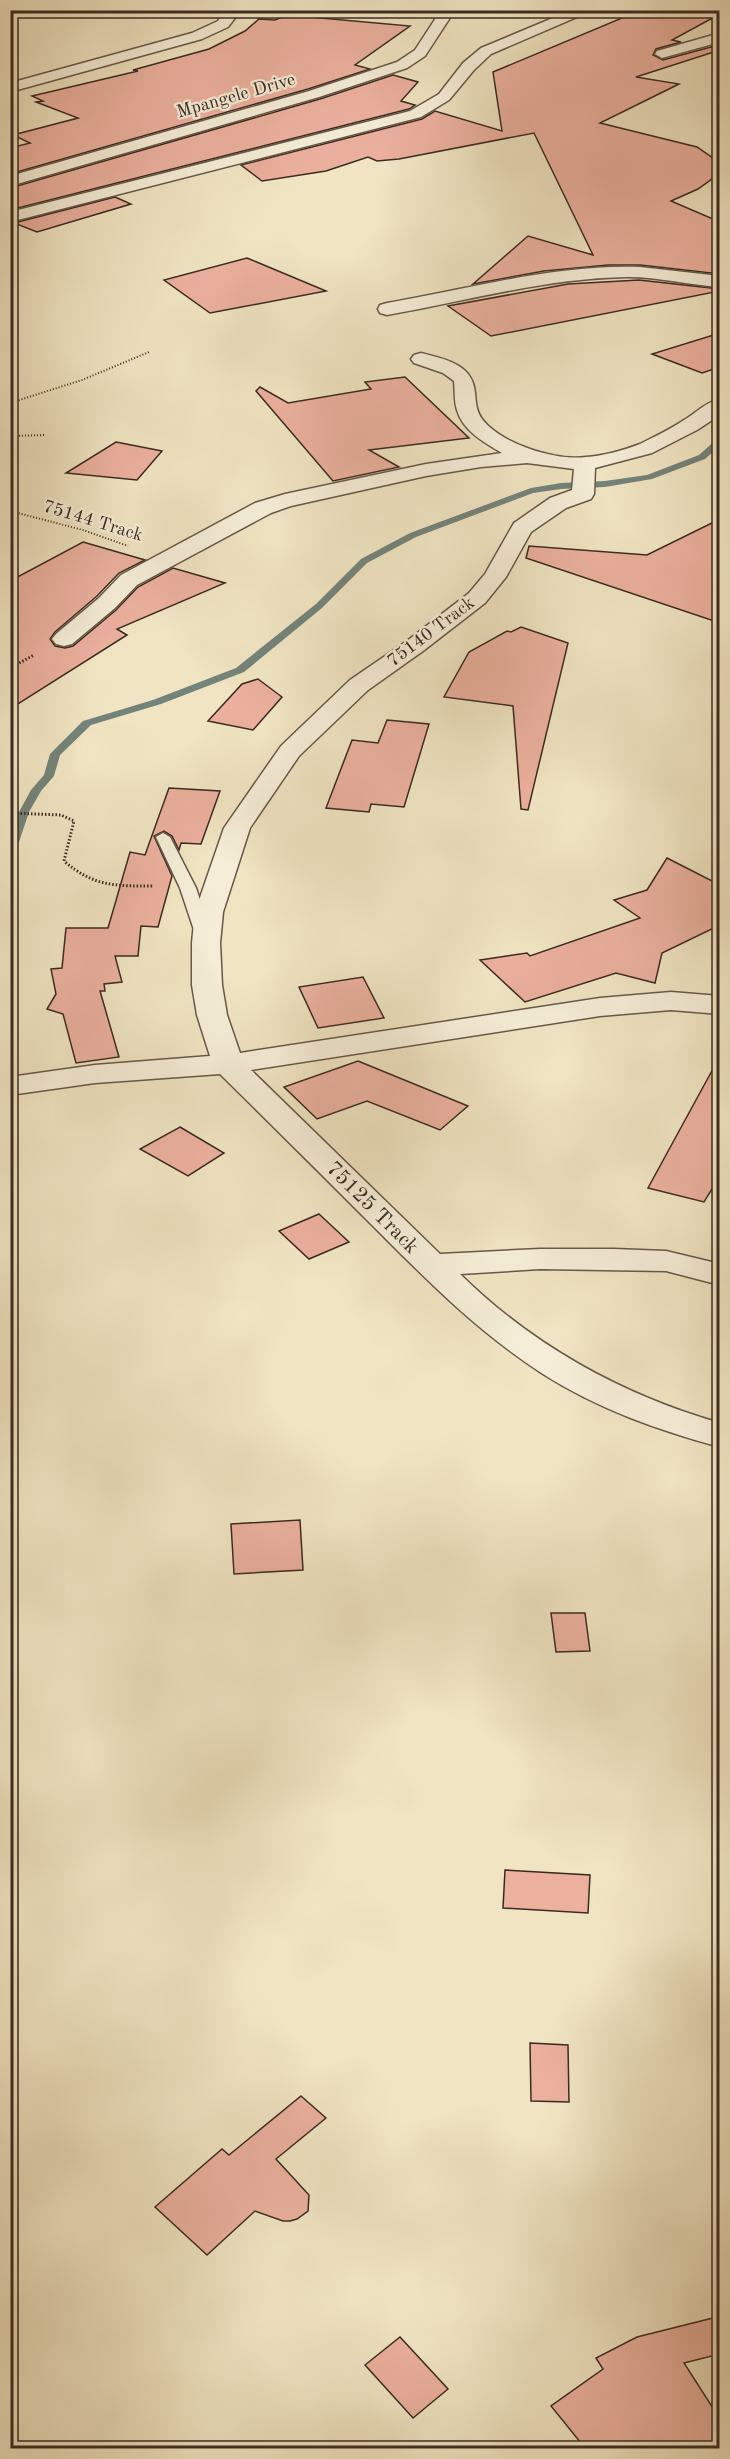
<svg xmlns="http://www.w3.org/2000/svg" width="730" height="2459" font-family="'Old Standard TT',serif">
<rect width="100%" height="100%" fill="#f0e4c2"/>
<filter id="stains"><feTurbulence type="fractalNoise" baseFrequency=".00333" numOctaves="4"/><feColorMatrix values="0 0 0 0 .2 0 0 0 0 .09 0 0 0 0 .02 0 0 0 .5 -.17"/></filter>
<radialGradient id="worn" r=".72"><stop offset=".6" stop-color="#630" stop-opacity="0"/><stop offset="1" stop-color="#630" stop-opacity=".3"/></radialGradient>
<g fill="none" stroke-linecap="round" stroke-linejoin="round">
<!-- stream -->
<polygon fill="#74837a" fill-rule="evenodd" points="717,439 720,439 720,446 705,459 652,479 605,487 561,489 533,493 416,537 367,563 322,608 244,672 161,704 91,725 60,755 54,776 41,791 29,812 16,851 10,854 10,834 19,812 31,790 44,775 50,754 83,721 153,700 236,668 316,604 361,559 410,533 531,488 561,483 605,481 647,475 699,455"/>
</g>
<!-- building -->
<g fill="#ebb09e" stroke="#3b2a22" stroke-width="1.5">
<polygon points="641,10 720,10 720,14 672,40 681,42 656,49 653,55 663,60 711,47 720,50 636,77 679,84 600,123 697,147 720,163 720,173 698,189 671,201 720,222 720,274 640,265 608,265 544,271 473,284 528,236 593,255 534,133 399,159 377,161 368,157 326,171 262,181 241,165 422,119 435,111 502,131 493,72"/>
<polygon points="287,15 410,26 355,65 370,69 308,89 10,174 10,148 30,143 13,135 78,118 36,102 43,101 32,96 138,71 133,70 209,49 245,31 259,19 275,20"/>
<polygon points="393,75 418,82 401,101 415,105 409,109 10,210 10,188 320,99"/>
<polygon points="115,197 131,204 37,232 14,223"/>
<polygon points="247,258 326,291 210,313 164,280"/>
<polygon points="639,280 720,289 720,291 491,336 448,306 568,284"/>
<polygon points="720,333 720,367 702,373 652,354"/>
<polygon points="405,377 469,438 369,450 399,467 333,481 256,391 260,387 288,403 371,389 365,382"/>
<polygon points="116,442 162,451 137,480 66,473"/>
<polygon points="720,519 720,623 526,558 529,546 647,555"/>
<polygon points="83,542 145,560 119,573 97,596 55,632 50,639 55,646 65,648 73,646 116,610 138,587 173,568 225,583 117,629 127,635 10,709 10,581"/>
<polygon points="521,627 568,643 528,810 521,809 513,706 444,697 469,652 507,631 511,632"/>
<polygon points="258,679 282,697 253,730 208,721 242,684"/>
<polygon points="387,720 429,724 404,807 371,804 369,812 326,808 352,740 378,743"/>
<polygon points="169,788 220,791 201,844 181,843 179,850 172,836 164,831 154,836 172,876 158,927 141,926 138,956 115,956 122,982 104,984 105,991 100,991 119,1057 76,1063 63,1014 47,1009 56,994 51,969 62,968 66,928 108,928 130,852 145,855"/>
<polygon points="667,858 720,885 720,925 662,953 655,983 616,973 525,1002 480,960 527,953 530,956 640,918 614,900 647,890"/>
<polygon points="363,977 384,1018 318,1028 299,987"/>
<polygon points="720,1056 720,1176 704,1202 648,1188"/>
<polygon points="358,1061 468,1106 440,1130 367,1101 317,1119 284,1087"/>
<polygon points="180,1127 224,1153 188,1176 140,1149"/>
<polygon points="319,1214 349,1242 309,1259 279,1231"/>
<polygon points="300,1520 303,1570 234,1574 231,1524"/>
<polygon points="551,1613 585,1613 590,1651 556,1652"/>
<polygon points="505,1870 590,1875 588,1913 503,1908"/>
<polygon points="530,2043 568,2045 569,2102 531,2101"/>
<polygon points="301,2096 326,2118 276,2159 309,2195 308,2211 297,2219 290,2221 283,2221 255,2211 207,2255 155,2207 222,2149 229,2155"/>
<polygon points="713,2318 720,2334 720,2354 684,2363 720,2419 720,2448 585,2448 551,2406 603,2369 596,2358 637,2337"/>
<polygon points="400,2337 448,2389 413,2418 365,2365"/>
</g>
<g fill="none" stroke-linecap="round" stroke-linejoin="round">
<defs>
<polygon id="service" points="163,833 170,837 196,888 211,933 208,936 203,938 195,933 180,888 156,837"/>
<g id="minor">
<polygon points="226,10 241,10 228,27 202,39 10,92 10,83 192,33 218,21"/>
<polygon points="441,10 455,10 425,56 407,68 319,97 10,186 10,176 309,91 397,62 415,50"/>
<polygon points="572,10 593,10 491,54 474,70 449,100 421,117 10,222 10,212 410,111 439,94 463,63 481,48"/>
<polygon points="720,33 720,42 662,58 655,54 657,51"/>
<path d="M 640,267 L 720,276 L 720,287 C 689,285 659,277 628,277 C 547,278 467,301 387,315 L 380,313 L 378,309 L 380,305 L 387,303 C 470,289 555,264 640,267 Z"/>
<path d="M 421,353 C 445,359 473,364 475,393 C 476,402 476,411 482,419 C 501,444 556,461 586,457 C 602,456 625,450 640,444 C 654,437 671,429 684,420 C 696,413 706,402 720,399 L 720,415 L 697,430 L 652,453 L 595,468 L 594,494 L 591,499 L 566,508 L 531,532 L 506,577 L 485,603 L 423,651 L 368,690 L 299,756 L 250,828 L 223,912 L 220,943 L 222,985 L 227,1015 L 240,1053 L 600,998 L 671,992 L 720,996 L 720,1014 L 671,1010 L 600,1016 L 251,1070 L 440,1254 L 540,1249 L 614,1249 L 666,1251 L 720,1264 L 720,1285 L 666,1271 L 540,1269 L 460,1274 C 532,1345 622,1395 720,1423 L 720,1447 C 658,1430 598,1409 543,1374 C 477,1331 430,1283 375,1228 C 324,1177 272,1125 220,1074 L 95,1083 L 10,1095 L 10,1077 L 95,1065 L 210,1056 L 197,1015 L 192,985 L 192,943 L 195,912 L 224,828 L 281,746 L 350,680 L 407,641 L 469,593 L 485,574 L 514,523 L 550,498 L 572,490 L 574,469 L 527,463 L 481,467 L 426,476 L 291,506 L 271,513 L 137,585 L 115,608 L 72,644 L 64,646 L 56,644 L 52,639 L 56,634 L 99,598 L 121,575 L 255,503 L 285,494 L 426,464 L 502,453 C 485,443 463,431 457,410 C 454,401 455,390 454,381 L 443,373 L 414,363 L 411,359 L 414,355 Z"/>
</g>
</defs>
<!-- service casing -->
<use href="#service" stroke="#68584a" stroke-width="3"/>
<!-- minor casing -->
<use href="#minor" stroke="#68584a" stroke-width="3"/>
<!-- path-far1 -->
<g stroke="#3b2a22" stroke-width="2" stroke-dasharray="1 2" stroke-linecap="butt">
<polyline points="10,403 82,380 149,352"/>
<polyline points="10,436 46,435"/>
<polyline points="10,511 83,530 128,546"/>
</g>
<!-- path -->
<g stroke="#3b2a22" stroke-width="3" stroke-dasharray="1.5 2" stroke-linecap="butt">
<polyline points="10,668 34,655"/>
<path d="M 10,813 L 61,815 L 74,821 L 64,861 C 94,887 116,886 153,886"/>
</g>
<!-- service -->
<use href="#service" fill="#f5edd7" fill-rule="evenodd"/>
<!-- minor -->
<use href="#minor" fill="#f5edd7" fill-rule="evenodd"/>
</g>
<g text-anchor="middle" dominant-baseline="central" stroke-width="4.5" stroke-linejoin="round" paint-order="stroke">
<!-- far-street labels -->
<g font-size="18" fill="#3b2a22" stroke="#f5edd7">
<text transform="translate(236 96) rotate(-16)">Mpangele Drive</text>
<text transform="translate(93 521) rotate(17)">75144 Track</text>
<text transform="translate(431 632) rotate(-37)">75140 Track</text>
</g>
<!-- street labels -->
<g font-size="21" fill="#3b2a22" stroke="#f5edd7">
<text transform="translate(372 1208) rotate(45)">75125 Track</text>
</g>
</g>
<!-- margin -->
<rect width="730" height="2459" fill="none" stroke="#f0e4c2" stroke-width="36"/>
<rect x="12" y="12" width="706" height="2435" fill="none" stroke="#3b2a22" stroke-width="3"/>
<rect x="18" y="18" width="694" height="2423" fill="none" stroke="#3b2a22" stroke-width="1.5"/>
<rect width="100%" height="100%" filter="url(#stains)"/>
<rect width="100%" height="100%" fill="url(#worn)"/>
</svg>
